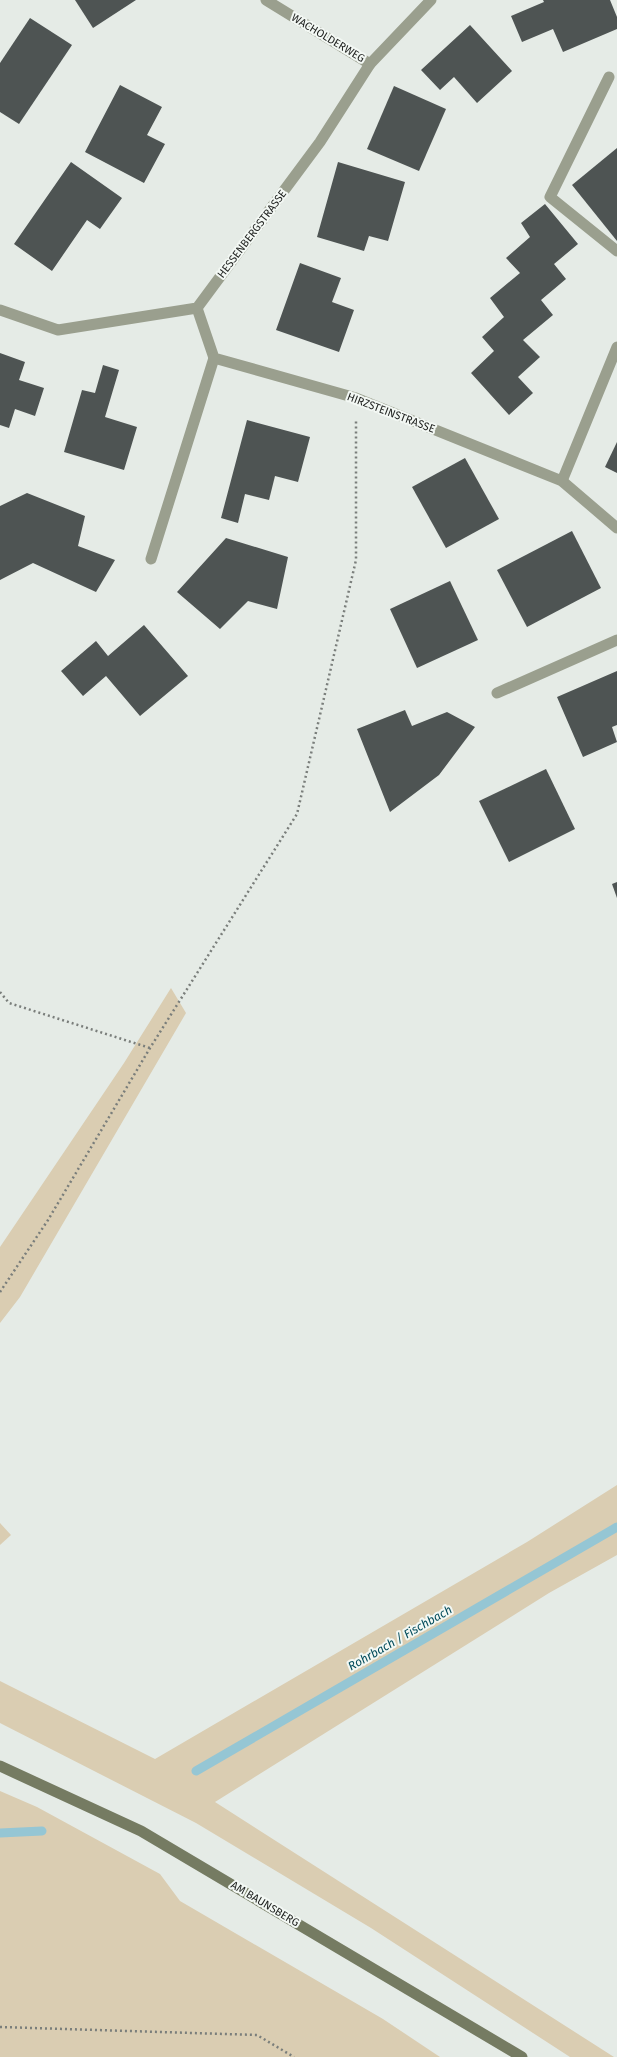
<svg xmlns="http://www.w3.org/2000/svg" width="617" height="2057" font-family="'Fira Sans',sans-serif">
<rect width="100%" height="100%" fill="#e5ebe6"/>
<!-- green -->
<g fill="#dacdb2">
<polygon points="171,988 186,1013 20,1297 0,1323 0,1247 124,1063"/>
<polygon points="617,1485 617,1555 549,1593 215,1802 614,2057 570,2057 371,1928 196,1823 0,1723 0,1681 155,1759 527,1542"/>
<polygon points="0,1523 11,1535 0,1545"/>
<polygon points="0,1791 37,1807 160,1874 180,1901 383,2019 440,2057 0,2057"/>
</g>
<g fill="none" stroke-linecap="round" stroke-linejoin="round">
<!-- stream -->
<g stroke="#95c6d4" stroke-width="9">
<polyline points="196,1771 617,1527"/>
<polyline points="0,1833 42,1831"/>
</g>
</g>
<!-- building -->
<g fill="#4e5453">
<polygon points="75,0 136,0 93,28"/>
<polygon points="543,0 610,0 617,17 617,29 563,52 553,29 522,42 511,16 544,2"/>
<polygon points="30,18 72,45 19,124 0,112 0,63"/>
<polygon points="470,25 512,71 477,103 454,77 440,90 421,70"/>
<polygon points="120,85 162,107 147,135 165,144 144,183 85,152"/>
<polygon points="394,86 446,109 419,171 367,149"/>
<polygon points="617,148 617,241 572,185"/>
<polygon points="71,162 122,198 100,229 87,220 52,271 14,244"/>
<polygon points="338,162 405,182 388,241 369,236 364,251 317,237"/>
<polygon points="545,204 578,244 554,264 566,279 541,300 553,315 523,340 540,357 518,377 533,393 509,415 471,373 494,351 482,337 504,317 490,298 520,273 506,258 530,237 521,223"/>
<polygon points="300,263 341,278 332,302 354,310 339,352 276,330"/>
<polygon points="0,353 25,362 19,380 44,388 35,416 15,409 9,428 0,425"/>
<polygon points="103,365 119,370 105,417 137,427 124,470 64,452 82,390 95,393"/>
<polygon points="247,420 310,437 298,482 275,476 269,500 245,494 238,523 221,518"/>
<polygon points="617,442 617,473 605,467"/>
<polygon points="465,458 499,519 446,548 412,487"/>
<polygon points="27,493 85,516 78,546 115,560 96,592 33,563 0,580 0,506"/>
<polygon points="572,531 601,588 527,627 497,570"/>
<polygon points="226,538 288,557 277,609 248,601 220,629 177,592"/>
<polygon points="450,581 478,640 417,668 390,609"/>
<polygon points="144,625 188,676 140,716 106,676 83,696 61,671 96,641 108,656"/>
<polygon points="617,671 617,725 612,727 617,742 583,757 557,697"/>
<polygon points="405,710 412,726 447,712 475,727 439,775 390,812 357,729"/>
<polygon points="546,769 575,829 509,862 479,801"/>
<polygon points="617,882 617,898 612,884"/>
</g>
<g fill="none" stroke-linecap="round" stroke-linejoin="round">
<!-- path -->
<g stroke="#7a7e7b" stroke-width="2.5" stroke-dasharray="2 3" stroke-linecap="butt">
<polyline points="0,992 9,1003 150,1048"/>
<polyline points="0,1292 48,1220 150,1048 297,814 356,560 356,420"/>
<polyline points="0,2027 257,2035 294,2057"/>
</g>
<!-- service -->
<polyline stroke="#9a9f8e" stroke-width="11" points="609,77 550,197 617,251"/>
<!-- minor -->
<g stroke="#9a9f8e" stroke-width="11">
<polyline points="266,0 370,64"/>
<polyline points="197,308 214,358 356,398 562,481 617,528"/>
<polyline points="0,310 58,330 197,308 320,142 370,64 431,0"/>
<polyline points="562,481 617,347"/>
<polyline points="151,559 214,358"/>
<polyline points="497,693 617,640"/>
</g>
<!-- secondary -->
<polyline stroke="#757b62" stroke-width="11" points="0,1766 141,1831 522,2057"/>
</g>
<g text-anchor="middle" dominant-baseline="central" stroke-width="4" stroke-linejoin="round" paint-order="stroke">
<!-- street labels -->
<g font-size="11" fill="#1d1f1d" stroke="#f3f8f4">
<text transform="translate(328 38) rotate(31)">WACHOLDERWEG</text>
<text transform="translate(252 234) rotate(-53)">HESSENBERGSTRASSE</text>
<text transform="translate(391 413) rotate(21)">HIRZSTEINSTRASSE</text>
<text transform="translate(265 1904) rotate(31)">AM BAUNSBERG</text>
</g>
<!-- water labels -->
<g font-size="12" font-style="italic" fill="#024b5a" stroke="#f3f8f4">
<text transform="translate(400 1638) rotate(-30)">Rohrbach / Fischbach</text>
</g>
</g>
</svg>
